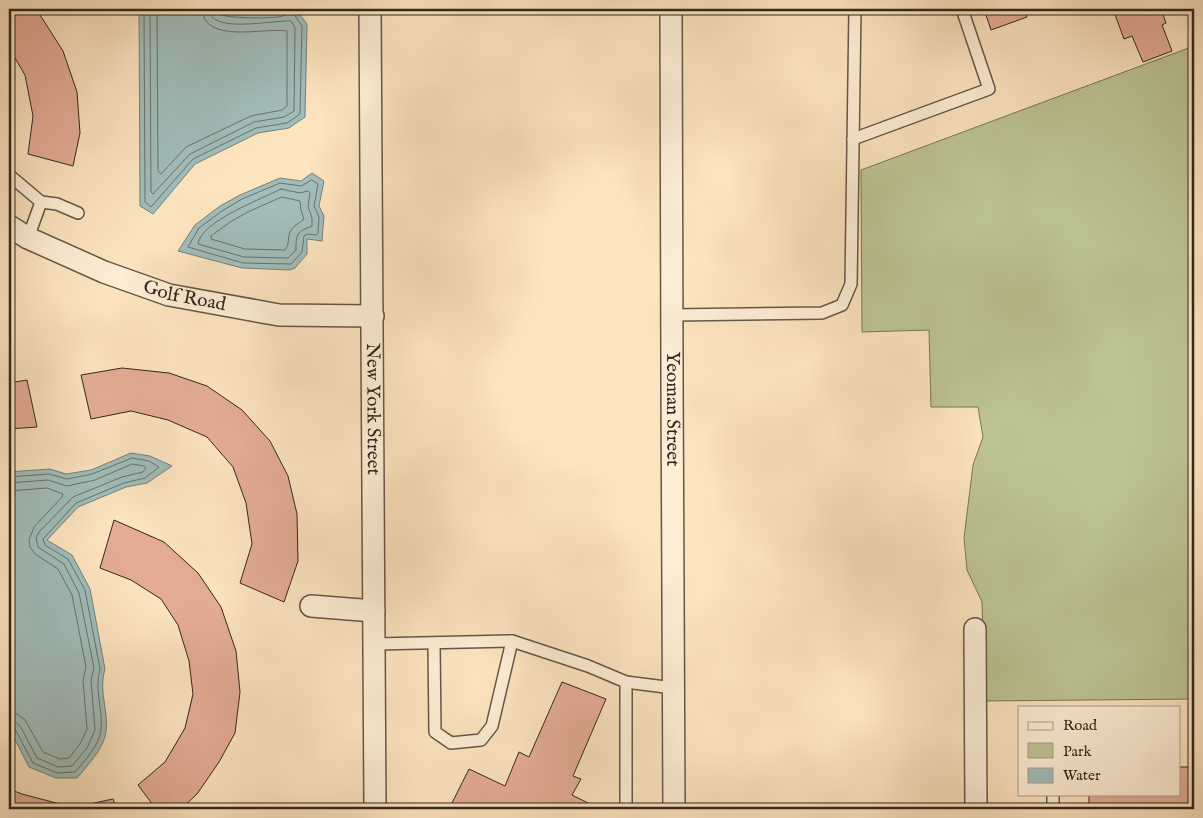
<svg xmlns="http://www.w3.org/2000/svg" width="1203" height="818" font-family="'IM FELL English',serif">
<rect width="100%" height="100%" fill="#fce4bf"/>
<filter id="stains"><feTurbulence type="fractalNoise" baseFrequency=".004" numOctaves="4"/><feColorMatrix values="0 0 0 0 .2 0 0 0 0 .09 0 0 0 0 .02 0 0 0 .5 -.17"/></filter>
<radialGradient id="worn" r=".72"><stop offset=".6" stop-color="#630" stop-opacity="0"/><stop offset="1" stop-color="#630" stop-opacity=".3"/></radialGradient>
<!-- green -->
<polygon fill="#bdc493" stroke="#787659" points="1194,46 1194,699 985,701 982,602 967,570 964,538 973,465 983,437 978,407 931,407 929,330 862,332 861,170"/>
<!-- water -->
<g fill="#a1bdba" stroke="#75817c">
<polygon points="139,9 196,9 240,13 297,11 307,24 305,117 289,128 258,133 195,164 153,214 140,206"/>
<polygon points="312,173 324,181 319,206 324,216 322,241 307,239 307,254 295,268 290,270 242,268 178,251 195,225 220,206 240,195 280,178 301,181"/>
<path d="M 131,453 L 150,456 L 172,466 L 147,483 L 126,487 L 78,507 L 47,540 L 72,555 L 90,589 L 105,669 C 98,691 109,711 106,732 C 104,748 87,766 77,778 L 56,778 L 29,767 L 9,728 L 9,472 L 50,469 L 66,474 L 91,470 Z"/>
</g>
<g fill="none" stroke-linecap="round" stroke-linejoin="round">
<!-- shore -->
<g stroke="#6a726c" stroke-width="1">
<path d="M 144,9 L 145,202 L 151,207 L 193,159 L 256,128 L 287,123 L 300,114 L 302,26 L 292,11 L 289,11 C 287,13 286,15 283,16 C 274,19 224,19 217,13 L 216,9"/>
<path d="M 150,9 L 151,192 L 153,194 L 190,154 L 254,122 L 284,117 L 294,111 L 295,28 L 291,21 C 273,20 226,31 212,17 L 210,9"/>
<path d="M 157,9 L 158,171 L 161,174 L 186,147 L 251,116 L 282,110 L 287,106 L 287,31 C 265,27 204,45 202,9"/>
<polygon points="312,180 318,184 314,206 319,217 318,233 316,235 307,234 304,236 302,252 291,264 243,263 188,247 199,228 222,211 242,199 280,183 301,186"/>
<path d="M 281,189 L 300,193 L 308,191 L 310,193 L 308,206 L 312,218 L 312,226 C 297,232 296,233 296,250 L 288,258 L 244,257 L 198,244 C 201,221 262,199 281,189 Z"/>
<path d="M 282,197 L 300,201 L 301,210 L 304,219 C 300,223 294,225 291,230 C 287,237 290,244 285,250 L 245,249 L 211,239 L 211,236 L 230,222 L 248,212 Z"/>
<path d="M 9,477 L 49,474 L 67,479 L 92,474 L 132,458 L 149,461 L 159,467 L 145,478 L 124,483 L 76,503 L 43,539 L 45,545 L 68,559 L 85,590 L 100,669 C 94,689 103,709 101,730 C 100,744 84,762 75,772 L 57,773 L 33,763 L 15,729 L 9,727"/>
<polyline points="9,483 48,480 67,486 95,480 132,464 144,466 146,468 143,472 122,477 73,497 39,532 36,538 38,547 64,564 79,593 94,668 91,680 95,730 87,748 72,766 58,767 37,758 20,726 15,722 9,721"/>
<polyline points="9,491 47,488 63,494 62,497 34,527 29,540 30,547 35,554 58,569 72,595 86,667 83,680 87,729 80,744 69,758 60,759 43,752 25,720 17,714 9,713"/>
</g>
</g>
<!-- building -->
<g fill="#e4ac95" stroke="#32281f">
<polygon points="9,9 34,9 40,15 63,51 77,92 80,133 73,166 28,154 33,116 25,75 9,48"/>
<polygon points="984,9 1025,9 1027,17 991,30"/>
<polygon points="1113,9 1161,9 1166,23 1162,25 1172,51 1143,62 1132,36 1124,39"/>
<polygon points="122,368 169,373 207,386 242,410 270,441 288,476 297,514 298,561 284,602 240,583 252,544 246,503 233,467 207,437 168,420 131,411 91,419 81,375"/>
<polygon points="27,380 37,427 9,429 9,383"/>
<polygon points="114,520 164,542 198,573 221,607 236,651 240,692 235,733 219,762 197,794 181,809 156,809 138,785 165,762 185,728 193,694 189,661 178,625 161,599 131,580 100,568"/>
<polygon points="562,682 606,699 573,776 581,779 572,795 600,809 449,809 469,769 505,786 519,752 529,757"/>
<polygon points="1179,767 1194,767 1194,809 1089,809 1089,794 1179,794"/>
<polygon points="9,789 22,794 60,804 80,806 113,799 117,809 9,809"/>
</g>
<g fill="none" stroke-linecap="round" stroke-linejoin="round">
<defs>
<g id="lane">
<polyline points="853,139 989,89 962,9"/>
<polyline points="9,175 41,202 28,238"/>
<polyline points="41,202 57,204 78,213"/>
<polyline points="673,315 822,313 842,305 851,284 855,9"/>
<polyline points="375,644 512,641 588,666 626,682 673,688"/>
<polyline points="434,644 435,732 451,743 481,740 492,726 512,641"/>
<polyline points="626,682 626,809"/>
<polyline points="1053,794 1053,809"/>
</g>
<g id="street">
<path id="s1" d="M 370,9 L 375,809"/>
<path id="s2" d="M 671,9 C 672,276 672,542 674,809"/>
<path id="s3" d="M 9,226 L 28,238 L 104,272 L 169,295 L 279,315 L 373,316"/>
<polyline points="311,606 374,611"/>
<polyline points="975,629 976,809"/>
</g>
</defs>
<!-- lane casing -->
<use href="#lane" stroke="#645747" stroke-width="14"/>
<!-- street casing -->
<use href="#street" stroke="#645747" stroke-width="24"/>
<!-- lane -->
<use href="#lane" stroke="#fdedd5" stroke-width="11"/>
<!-- street -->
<use href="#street" stroke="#fdedd5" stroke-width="21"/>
</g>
<g text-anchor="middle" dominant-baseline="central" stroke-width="4" stroke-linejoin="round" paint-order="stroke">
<!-- street labels -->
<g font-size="19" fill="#32281f" stroke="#fdedd5">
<text stroke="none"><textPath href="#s3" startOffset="190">Golf Road</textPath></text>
<text stroke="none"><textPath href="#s1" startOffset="400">New York Street</textPath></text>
<text stroke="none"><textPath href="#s2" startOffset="400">Yeoman Street</textPath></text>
</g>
</g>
<!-- margin -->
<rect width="1203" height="818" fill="none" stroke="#fce4bf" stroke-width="30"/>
<rect x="10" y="10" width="1183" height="798" fill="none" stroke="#32281f" stroke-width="2.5"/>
<rect x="15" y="15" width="1173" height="788" fill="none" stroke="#32281f"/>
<!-- legend -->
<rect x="1018" y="706" width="162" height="90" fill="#fdedd5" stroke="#ac9e8c"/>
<rect x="1028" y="722" width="25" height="8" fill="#fdedd5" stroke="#ac9e8c"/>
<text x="1063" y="730" font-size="15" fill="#32281f">Road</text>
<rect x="1028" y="743" width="25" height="15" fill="#bdc493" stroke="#ac9e8c"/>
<text x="1063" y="756" font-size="15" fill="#32281f">Park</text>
<rect x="1028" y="768" width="25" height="15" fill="#a1bdba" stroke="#ac9e8c"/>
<text x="1063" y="780" font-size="15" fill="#32281f">Water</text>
<rect width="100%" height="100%" filter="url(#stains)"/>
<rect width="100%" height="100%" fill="url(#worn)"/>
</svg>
